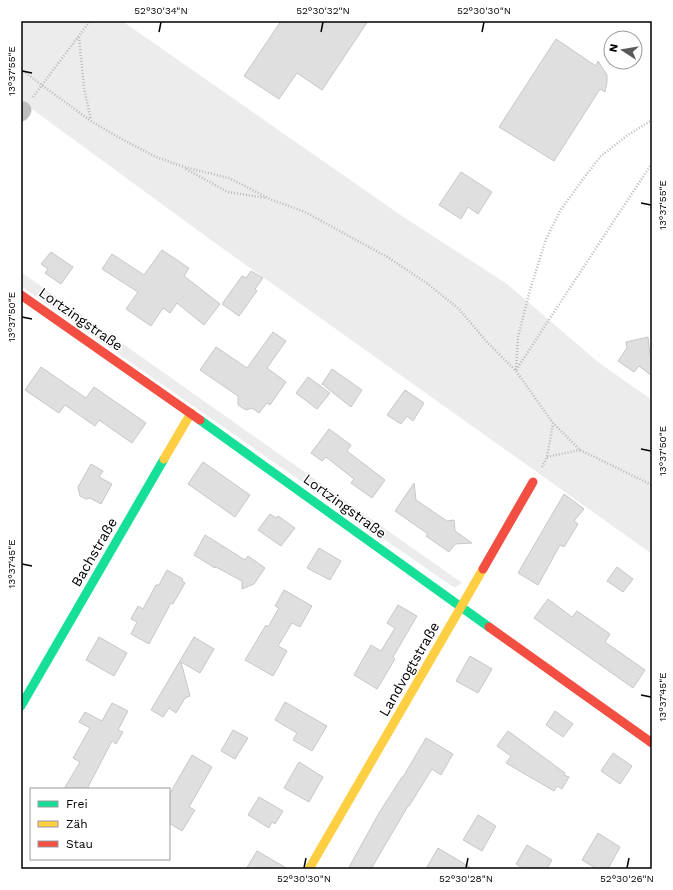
<svg xmlns="http://www.w3.org/2000/svg" width="673" height="890" font-family="'Work Sans',sans-serif">
<rect width="100%" height="100%" fill="#fff"/>
<!-- green -->
<g fill="#ececec">
<polygon points="21,21 122,21 402,216 507,284 598,362 652,400 652,554 215,243 21,101"/>
<polygon points="21,272 462,583 455,587 450,585 21,286"/>
</g>
<!-- building -->
<g fill="#dfdfdf" stroke="#c7c7c7">
<polygon points="281,21 368,21 322,90 297,73 279,99 244,76"/>
<polygon points="556,39 596,66 598,61 607,75 607,82 605,92 600,89 554,161 499,127"/>
<polygon points="461,172 492,192 478,214 468,207 461,219 439,205"/>
<polygon points="162,250 189,268 184,276 220,304 204,325 177,303 170,313 163,308 151,326 126,309 138,292 102,269 112,254 144,275"/>
<polygon points="51,252 73,267 61,284 45,273 48,269 41,264"/>
<polygon points="251,271 263,278 255,289 257,291 239,316 222,304 242,276 246,278"/>
<polygon points="273,332 286,341 267,368 286,382 270,405 267,403 259,413 252,408 246,410 238,405 238,396 200,370 216,347 247,368"/>
<polygon points="648,337 650,355 652,356 652,376 639,366 634,372 618,361 627,348 626,342"/>
<polygon points="41,367 86,398 94,387 146,423 132,443 99,420 95,426 65,405 59,413 25,390"/>
<polygon points="332,369 362,390 351,407 322,384"/>
<polygon points="308,377 330,393 317,409 296,393"/>
<polygon points="405,390 424,403 413,421 407,416 401,424 387,415"/>
<polygon points="329,429 351,445 347,451 385,480 372,498 351,483 354,479 326,457 322,461 311,453"/>
<polygon points="203,462 250,495 235,517 188,484"/>
<polygon points="91,464 103,471 99,477 112,484 101,504 90,498 86,499 80,496 78,487"/>
<polygon points="414,483 416,500 447,521 454,520 455,531 472,543 455,544 449,552 426,536 428,534 395,511"/>
<polygon points="564,494 584,509 574,521 578,524 564,547 560,545 538,585 518,573"/>
<polygon points="270,514 276,518 278,516 295,528 281,546 258,530"/>
<polygon points="205,535 245,560 248,556 265,568 254,584 242,589 242,581 216,567 215,568 194,555"/>
<polygon points="319,548 341,561 330,580 307,568"/>
<polygon points="617,567 633,579 623,592 607,581"/>
<polygon points="167,570 183,579 182,581 185,583 173,604 171,603 149,644 131,634 137,622 131,619 138,606 143,609 156,585 159,585"/>
<polygon points="284,590 312,606 300,627 292,623 278,646 287,651 273,676 245,660 266,625 268,627 279,608 275,606"/>
<polygon points="548,599 572,617 577,611 610,634 605,642 645,670 633,688 534,618"/>
<polygon points="398,605 417,616 393,657 395,659 377,689 354,675 371,645 381,651 395,628 387,623"/>
<polygon points="99,637 127,653 114,676 86,660"/>
<polygon points="194,637 214,649 200,673 181,662 190,696 185,698 176,713 169,708 163,717 151,710"/>
<polygon points="470,656 492,669 478,693 456,681"/>
<polygon points="285,702 327,726 312,751 293,740 297,733 275,720"/>
<polygon points="112,703 128,711 118,730 123,732 116,744 112,741 87,789 64,789 80,762 73,758 90,728 79,722 85,712 102,721"/>
<polygon points="555,711 573,724 563,737 546,725"/>
<polygon points="233,730 248,738 235,759 221,751"/>
<polygon points="508,731 565,773 564,775 569,777 562,789 557,786 554,791 506,763 511,756 497,746"/>
<polygon points="426,738 453,754 441,775 432,769 409,806 408,806 371,869 348,869 379,813 402,777 403,777"/>
<polygon points="613,753 632,766 620,784 601,771"/>
<polygon points="192,755 212,767 189,807 195,810 182,831 169,823 169,795"/>
<polygon points="299,762 323,777 309,802 284,788"/>
<polygon points="259,797 283,811 275,824 272,822 269,828 248,815"/>
<polygon points="478,815 496,826 482,851 463,840"/>
<polygon points="598,833 620,847 608,869 597,869 582,860"/>
<polygon points="527,845 552,860 547,869 524,869 516,864"/>
<polygon points="438,848 473,869 426,869"/>
<polygon points="257,851 288,869 246,869"/>
</g>
<g fill="none" stroke-linecap="round" stroke-linejoin="round">
<!-- path -->
<g stroke="#b9b9b9" stroke-width="2.5" stroke-dasharray="1 2" stroke-linecap="butt">
<polyline points="79,37 84,88 91,120"/>
<polyline points="21,69 43,86 91,121 118,137 156,157 184,167 229,178 270,199 305,212 389,258 428,284 459,309 486,341 516,371 553,423 580,450 652,485"/>
<polyline points="33,97 90,21"/>
<polyline points="186,169 228,192 266,198"/>
<polyline points="516,370 518,337 530,290 546,239 560,211 583,179 601,156 628,135 652,120"/>
<polyline points="516,370 652,163"/>
<polyline points="547,457 580,450"/>
<polyline points="542,467 547,457 553,424"/>
</g>
<!-- street -->
<polyline stroke="#bebebe" stroke-width="17" points="21,113 23,110"/>
<!-- fast -->
<g stroke="#16e098" stroke-width="9">
<polyline points="200,420 489,627"/>
<polyline points="21,706 164,459"/>
</g>
<!-- slow -->
<g stroke="#ffcf43" stroke-width="9">
<polyline points="164,459 191,413"/>
<polyline points="309,869 483,569"/>
</g>
<!-- jam -->
<g stroke="#f24e42" stroke-width="9">
<polyline points="21,295 200,420"/>
<polyline points="483,569 533,482"/>
<polyline points="489,627 652,743"/>
</g>
</g>
<!-- ticks -->
<path fill="none" stroke="#000" stroke-width="1.5" d="M 159,32 L 161,22M 321,32 L 323,22M 482,32 L 484,22M 22,71 L 32,73M 641,203 L 651,205M 22,317 L 32,319M 641,449 L 651,451M 22,564 L 32,566M 641,695 L 651,697M 304,868 L 306,858M 466,868 L 468,858M 627,868 L 629,858"/>
<g text-anchor="middle" dominant-baseline="central" stroke-width="3" stroke-linejoin="round" paint-order="stroke">
<!-- street labels -->
<g font-size="14" fill="#000" stroke="#fff">
<text transform="translate(81 319) rotate(35)">Lortzingstraße</text>
<text transform="translate(345 506) rotate(36)">Lortzingstraße</text>
<text transform="translate(94 552) rotate(-60)">Bachstraße</text>
<text transform="translate(409 669) rotate(-60)">Landvogtstraße</text>
</g>
</g>
<!-- border -->
<rect width="673" height="890" fill="none" stroke="#ffffff" stroke-width="44"/>
<!-- legend -->
<rect x="30" y="788" width="140" height="72" fill="#ffffff" stroke="#999999"/>
<rect x="38" y="801" width="20" height="6" fill="#16e098" stroke="#999999"/>
<text x="66" y="808" font-size="12" fill="#000000">Frei</text>
<rect x="38" y="821" width="20" height="6" fill="#ffcf43" stroke="#999999"/>
<text x="66" y="828" font-size="12" fill="#000000">Zäh</text>
<rect x="38" y="841" width="20" height="6" fill="#f24e42" stroke="#999999"/>
<text x="66" y="848" font-size="12" fill="#000000">Stau</text>
<!-- north arrow -->
<g transform="translate(623 50) rotate(282)"><circle r="19" fill="#ffffff" stroke="#999999"/>
<path d="M0-3L7 15L0 10L-7 15Z" fill="#595959"/>
<text y="-6" font-size="11" font-weight="bold" text-anchor="middle" fill="#000000">N</text>
</g>
<rect x="22" y="22" width="629" height="846" fill="none" stroke="#000" stroke-width="1.5"/>
<g font-size="10" text-anchor="middle" fill="#000">
<text x="161" y="14">52°30'34"N</text>
<text x="323" y="14">52°30'32"N</text>
<text x="484" y="14">52°30'30"N</text>
<text transform="translate(11 71) rotate(-90)" y="4">13°37'55"E</text>
<text transform="translate(662 205) rotate(-90)" y="4">13°37'55"E</text>
<text transform="translate(11 317) rotate(-90)" y="4">13°37'50"E</text>
<text transform="translate(662 451) rotate(-90)" y="4">13°37'50"E</text>
<text transform="translate(11 564) rotate(-90)" y="4">13°37'45"E</text>
<text transform="translate(662 697) rotate(-90)" y="4">13°37'45"E</text>
<text x="304" y="882">52°30'30"N</text>
<text x="466" y="882">52°30'28"N</text>
<text x="627" y="882">52°30'26"N</text>
</g>
</svg>
